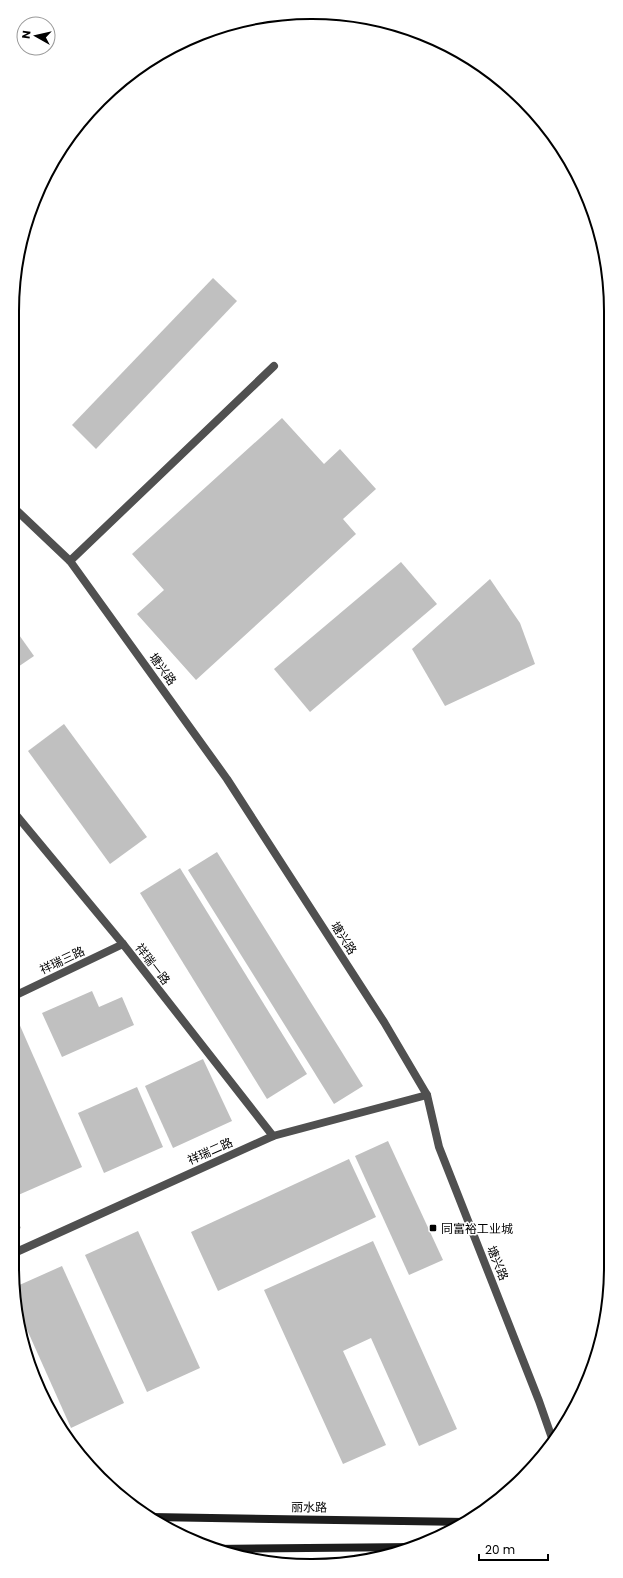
<svg xmlns="http://www.w3.org/2000/svg" width="623" height="1578" font-family="Poppins,'Noto Sans SC',sans-serif">
<rect width="100%" height="100%" fill="#fff"/>
<!-- building -->
<g fill="#c0c0c0">
<polygon points="213,278 237,301 96,449 72,425"/>
<polygon points="282,418 324,464 340,449 376,489 343,519 356,534 196,680 137,614 164,590 132,554"/>
<polygon points="401,562 437,604 310,712 274,669"/>
<polygon points="490,579 520,623 535,664 445,706 412,649"/>
<polygon points="12,625 34,656 12,671"/>
<polygon points="64,724 147,837 110,864 28,751"/>
<polygon points="217,852 363,1086 334,1104 188,870"/>
<polygon points="180,868 307,1074 267,1099 140,893"/>
<polygon points="92,991 99,1007 122,997 134,1025 62,1057 42,1013"/>
<polygon points="18,1021 82,1167 16,1196 12,1187 12,1024"/>
<polygon points="203,1059 232,1121 173,1148 145,1086"/>
<polygon points="137,1087 163,1147 104,1173 78,1113"/>
<polygon points="388,1141 443,1260 409,1275 355,1156"/>
<polygon points="349,1159 376,1217 218,1291 191,1232"/>
<polygon points="12,1209 21,1228 12,1233"/>
<polygon points="138,1231 200,1368 147,1392 85,1255"/>
<polygon points="373,1241 457,1429 419,1446 371,1338 343,1351 386,1445 343,1464 264,1290"/>
<polygon points="62,1266 124,1403 71,1428 20,1314 15,1287"/>
</g>
<g fill="none" stroke-linecap="round" stroke-linejoin="round">
<!-- minor -->
<g stroke="#505050" stroke-width="8">
<polyline points="70,561 274,366"/>
<polyline points="12,810 123,944 273,1136"/>
<polyline points="12,997 123,944"/>
<polyline points="12,1254 273,1136 427,1095"/>
</g>
<!-- tertiary -->
<polyline stroke="#505050" stroke-width="8" points="12,506 70,561 227,779 384,1022 427,1095 439,1147 539,1401 553,1441"/>
<!-- secondary -->
<g stroke="#1d1d1d" stroke-width="8">
<polyline points="151,1517 466,1522"/>
<polyline points="213,1549 415,1547"/>
</g>
</g>
<!-- markers -->
<rect fill="#000" stroke="#fff" stroke-width="1.5" x="429" y="1224" width="8" height="8" rx="2"/>
<g text-anchor="middle" dominant-baseline="central" stroke-width="3" stroke-linejoin="round" paint-order="stroke">
<!-- street labels -->
<g font-size="12" fill="#000" stroke="#fff">
<text transform="translate(163 669) rotate(54)">塘兴路</text>
<text transform="translate(344 938) rotate(57)">塘兴路</text>
<text transform="translate(62 960) rotate(-25)">祥瑞三路</text>
<text transform="translate(153 964) rotate(52)">祥瑞一路</text>
<text transform="translate(210 1151) rotate(-24)">祥瑞二路</text>
<text transform="translate(498 1263) rotate(68)">塘兴路</text>
<text transform="translate(309 1507) rotate(1)">丽水路</text>
</g>
<!-- poi labels -->
<g font-size="12" fill="#000" stroke="#fff" text-anchor="start">
<text x="441" y="1228">同富裕工业城</text>
</g>
</g>
<!-- crop -->
<path d="M0 0H623V1578H0ZM311 19H312A292 292 0 0 1 604 311V1267A292 292 0 0 1 312 1559H311A292 292 0 0 1 19 1267V311A292 292 0 0 1 311 19Z" fill="#fff" fill-rule="evenodd"/>
<path fill="none" stroke="#000" stroke-width="2" d="M311 19H312A292 292 0 0 1 604 311V1267A292 292 0 0 1 312 1559H311A292 292 0 0 1 19 1267V311A292 292 0 0 1 311 19Z"/>
<!-- north arrow -->
<g transform="translate(36 36) rotate(278)"><circle r="19" fill="#ffffff" stroke="#999999"/>
<path d="M0-3L7 15L0 10L-7 15Z" fill="#000000"/>
<text y="-6" font-size="11" font-weight="bold" text-anchor="middle" fill="#000000">N</text>
</g>
<!-- scale -->
<path d="M479 1554v6h69v-6" fill="none" stroke="#000000" stroke-width="2"/>
<text x="485" y="1554" font-size="12" fill="#000000" stroke="#ffffff" stroke-width="3" paint-order="stroke">20 m</text>
</svg>
